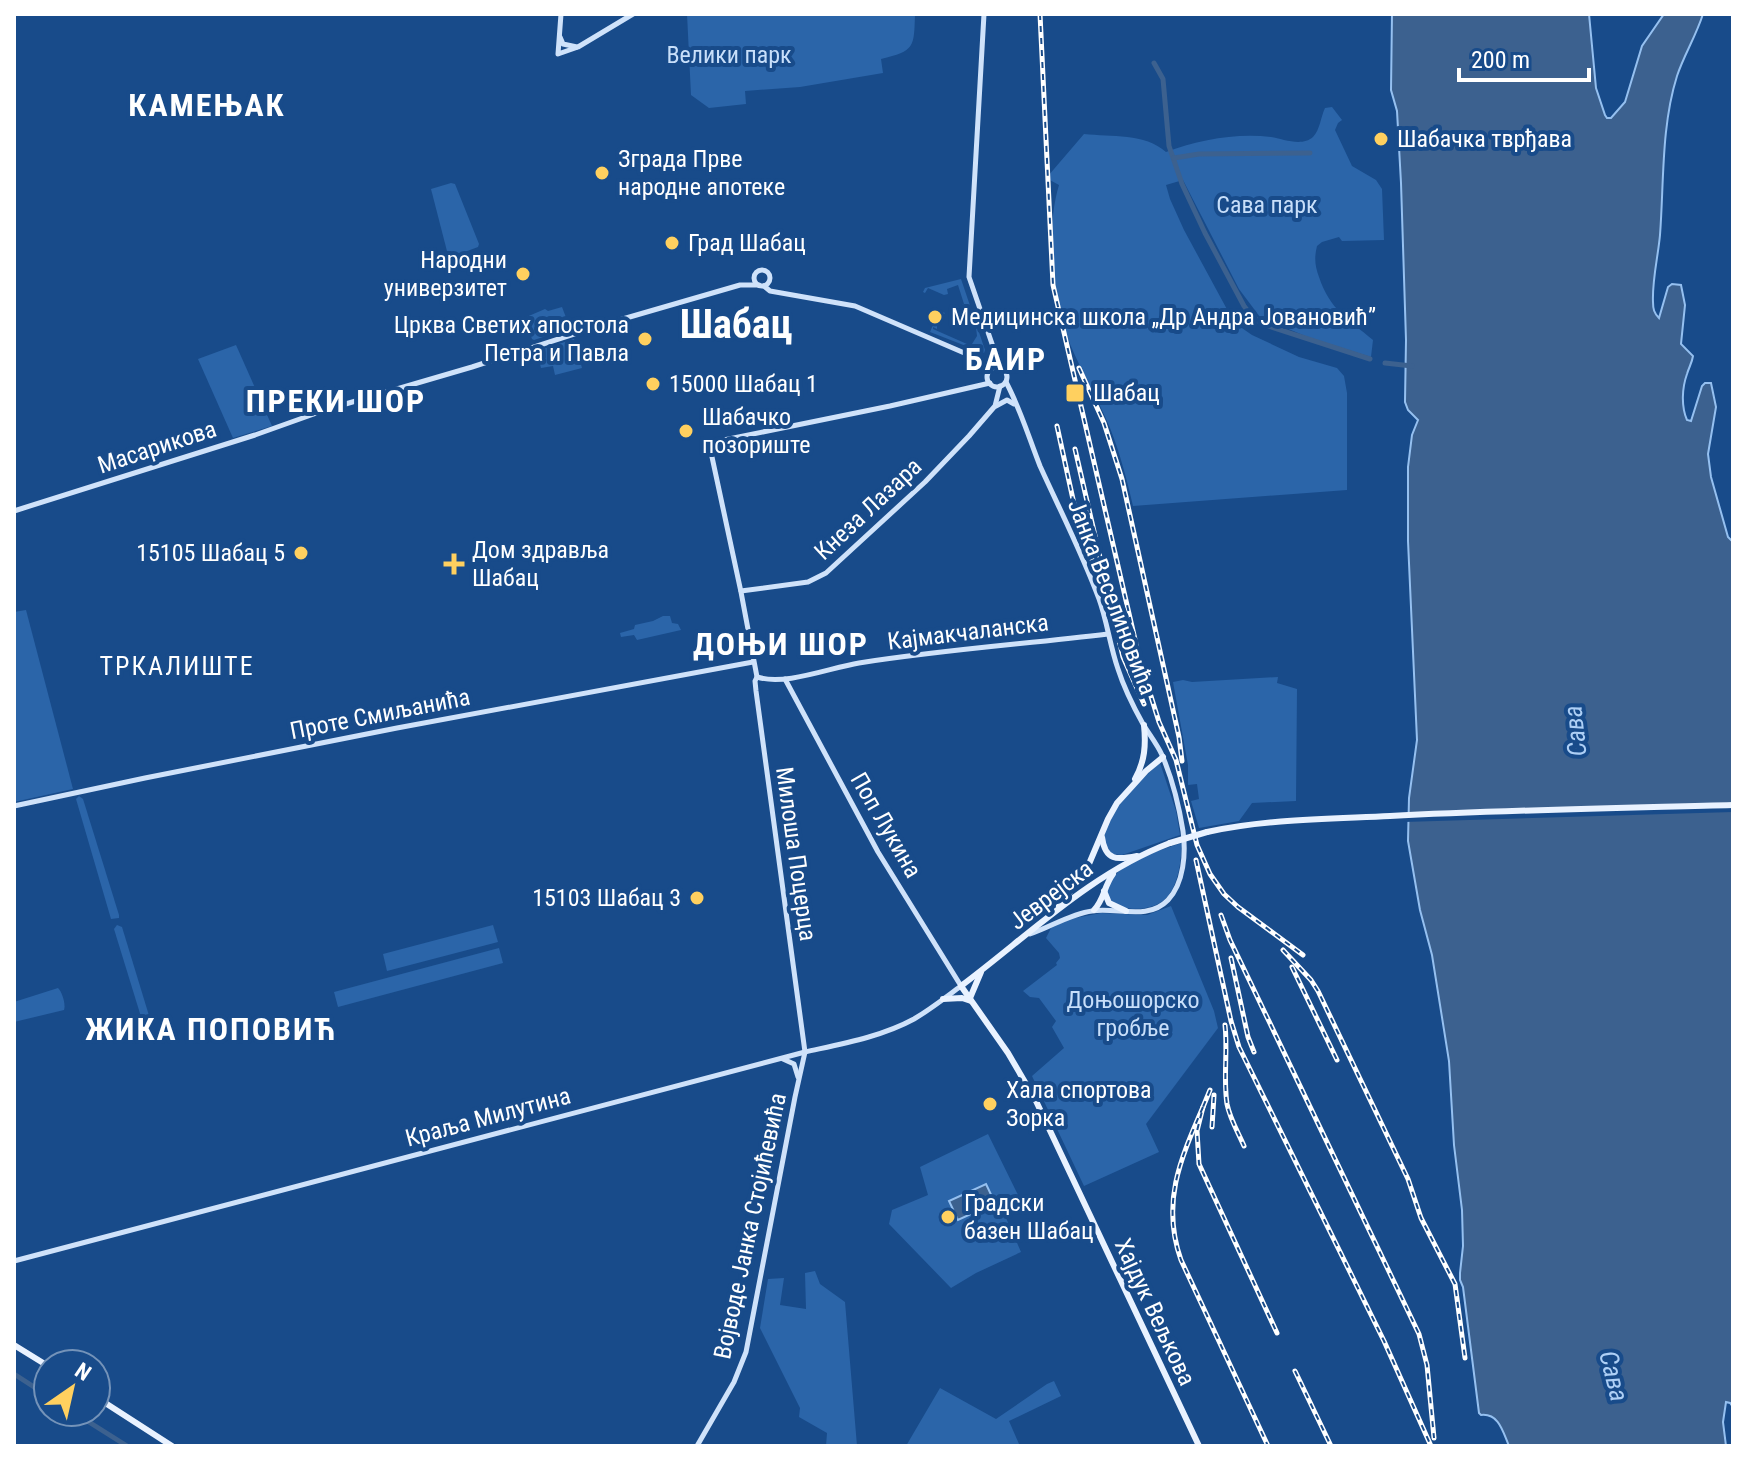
<svg xmlns="http://www.w3.org/2000/svg" width="1747" height="1460" font-family="'Roboto Condensed',sans-serif">
<rect width="100%" height="100%" fill="#184b8a"/>
<!-- green -->
<g fill="#2b65a9">
<path d="M 687,14 L 915,14 C 914,47 915,51 881,59 L 883,73 L 800,87 L 745,91 L 746,104 L 709,108 L 691,95 Z"/>
<path d="M 1332,107 L 1342,120 L 1338,123 L 1335,130 L 1352,166 L 1376,180 L 1382,189 L 1384,240 L 1342,241 L 1339,237 L 1322,242 L 1317,246 C 1314,258 1315,266 1319,277 C 1330,310 1348,319 1373,340 L 1371,357 L 1310,338 L 1260,317 L 1239,289 L 1183,180 L 1166,185 L 1170,199 L 1184,230 L 1229,313 L 1236,324 L 1252,335 L 1299,357 L 1337,368 L 1344,376 L 1347,393 L 1347,490 L 1133,506 C 1127,480 1120,453 1110,428 C 1098,399 1082,373 1070,344 C 1052,299 1045,232 1059,185 L 1048,179 L 1048,176 L 1084,134 C 1111,137 1145,133 1166,152 C 1199,140 1235,133 1271,137 C 1283,139 1302,147 1313,137 C 1320,130 1321,116 1325,108 Z"/>
<polygon points="451,183 455,184 479,244 478,247 451,257 448,255 431,189"/>
<polygon points="961,279 985,350 984,353 930,332 939,311 945,313 937,319 937,329 933,327 933,329 976,348 976,346 972,344 977,336 976,327 962,319 963,315 957,312 963,310 962,305 964,304 958,285 947,289 948,294 944,295 928,288 925,293 923,292 925,288"/>
<polygon points="562,307 570,328 534,340 532,339 524,318 545,309 548,311"/>
<polygon points="574,339 582,368 555,375 553,366 541,368 537,351"/>
<polygon points="236,345 272,426 233,438 198,359"/>
<polygon points="26,610 73,789 14,802 14,612"/>
<polygon points="663,616 670,616 672,623 678,624 681,630 637,640 634,635 621,637 620,633 634,629 635,625 653,621"/>
<polygon points="1278,677 1277,683 1297,689 1296,801 1252,803 1239,821 1199,828 1191,801 1199,799 1197,784 1188,785 1188,765 1173,682 1183,680 1192,682"/>
<path d="M 1160,763 L 1176,811 L 1180,835 L 1122,855 L 1112,854 C 1107,849 1104,844 1104,837 C 1105,814 1143,777 1160,763 Z"/>
<polygon points="79,796 83,799 119,915 119,918 111,919 76,799"/>
<path d="M 1182,843 C 1181,860 1179,882 1168,896 C 1148,921 1084,907 1115,875 C 1129,860 1162,849 1182,843 Z"/>
<polygon points="1171,906 1214,1011 1218,1028 1146,1124 1159,1152 1084,1186 1032,1076 1064,1048 1052,1027 1056,1021 1039,998 1030,997 1023,991 1057,965 1056,963 1060,958 1059,953 1046,938 1051,928 1070,919 1101,913 1147,915"/>
<polygon points="117,925 122,927 154,1032 152,1035 146,1033 114,929"/>
<polygon points="493,925 498,942 387,971 383,954"/>
<polygon points="499,948 503,963 338,1007 334,992"/>
<path d="M 58,988 C 62,992 66,1004 64,1010 L 14,1022 L 14,1002 Z"/>
<polygon points="988,1134 1021,1201 1003,1211 1021,1252 976,1273 951,1288 889,1224 892,1210 928,1195 920,1167"/>
<polygon points="815,1271 820,1284 845,1302 857,1446 826,1446 827,1433 799,1417 800,1408 760,1328 768,1279 784,1278 780,1305 806,1309 805,1273"/>
<polygon points="1054,1381 1061,1396 1009,1421 1019,1444 1026,1444 1027,1446 906,1446 940,1388 996,1419 1047,1384"/>
</g>
<!-- water -->
<g fill="#3c618f" stroke="#95c0f0" stroke-width="2">
<path d="M 1392,14 L 1589,14 L 1596,88 L 1605,115 L 1607,118 L 1611,118 L 1625,102 L 1642,46 L 1664,14 L 1703,14 C 1696,36 1684,55 1677,76 C 1661,127 1664,183 1660,235 C 1658,257 1652,280 1653,302 C 1653,309 1654,313 1659,318 L 1668,287 L 1672,284 L 1681,285 L 1685,305 L 1681,344 L 1693,356 C 1692,363 1689,367 1687,374 C 1682,388 1681,406 1687,420 L 1691,421 L 1702,386 L 1705,383 L 1711,383 L 1716,407 L 1708,454 L 1711,477 L 1728,537 L 1733,542 L 1733,1407 L 1730,1403 L 1726,1402 L 1723,1422 L 1726,1446 L 1509,1446 C 1503,1432 1499,1413 1481,1415 L 1479,1413 L 1463,1287 L 1460,1280 L 1460,1273 L 1463,1246 L 1462,1210 L 1454,1145 L 1449,1061 L 1432,955 L 1420,910 L 1408,841 L 1409,798 L 1417,740 L 1408,541 L 1408,467 L 1412,435 L 1418,420 L 1408,410 L 1405,402 L 1406,340 L 1401,183 L 1397,111 L 1391,90 Z"/>
<polygon points="986,1184 995,1203 958,1220 949,1201"/>
</g>
<!-- pier -->
<polygon fill="#184b8a" points="1733,804 1733,812 1404,822 1405,814"/>
<g fill="none" stroke-linecap="round" stroke-linejoin="round">
<!-- canal -->
<g stroke="#3c618f" stroke-width="5">
<polyline points="1154,63 1163,79 1169,146 1182,184 1205,233 1244,306 1251,315 1262,324 1370,359"/>
<polyline points="1174,158 1199,154 1310,153"/>
<polyline points="1385,363 1412,366"/>
<polyline points="14,1374 48,1396"/>
<polyline points="73,1412 127,1446"/>
</g>
<!-- secondary -->
<g stroke="#cfe2fa" stroke-width="5">
<polyline points="561,14 558,54 578,47 633,14"/>
<polyline points="984,14 969,277 1000,367"/>
<polyline points="560,37 563,44 577,47"/>
<circle cx="762" cy="278" r="8"/>
<polyline points="764,286 770,291 855,306 983,361 992,368"/>
<circle cx="997" cy="377" r="10"/>
<path d="M 1006,382 C 1020,408 1029,438 1040,466 C 1060,510 1082,553 1099,599 C 1107,621 1110,646 1118,669 C 1124,688 1133,706 1143,724 C 1149,734 1157,744 1162,755 C 1172,778 1179,806 1183,831 C 1186,853 1184,883 1168,900 C 1148,921 1117,907 1092,911 C 1070,914 1051,927 1030,934"/>
<polyline points="996,406 1007,400 1014,404"/>
<polyline points="14,511 255,435 325,410 472,367 602,325 740,285 759,285"/>
<polyline points="741,591 808,582 826,573 925,482 969,436 995,406 1000,386"/>
<path d="M 757,677 C 785,686 829,668 859,663 C 941,650 1025,644 1108,634"/>
<polyline points="14,806 145,778 397,728 753,662"/>
<polyline points="783,1059 794,1064 798,1077"/>
<path d="M 14,1261 L 805,1052 C 841,1044 881,1037 914,1019 C 931,1009 946,997 961,986 L 878,852 L 785,679"/>
<polyline points="697,1446 734,1382 746,1352 795,1097 805,1052 756,691 755,681 757,677 741,592 709,443 890,406 990,383"/>
</g>
<!-- primary -->
<g stroke="#e9f2ff" stroke-width="6">
<path d="M 1135,779 C 1145,761 1146,745 1144,725"/>
<path d="M 1207,832 C 1267,819 1329,819 1390,816 C 1504,810 1619,808 1733,805"/>
<path d="M 1102,837 C 1105,861 1117,860 1137,856"/>
<path d="M 1170,843 C 1091,873 1028,936 961,986 L 1008,1053 L 1036,1101 L 1199,1446"/>
<polyline points="1104,891 1109,903 1126,911"/>
<polyline points="1059,906 1086,871 1108,819 1117,803 1146,771 1163,757"/>
<path d="M 1094,910 C 1104,900 1104,886 1113,874"/>
<polyline points="970,998 981,972"/>
<polyline points="943,999 962,998 971,1001"/>
<polyline points="14,1345 48,1366"/>
<polyline points="96,1397 172,1446"/>
</g>
<defs>
<g id="rail">
<polyline points="1040,14 1053,285 1140,661 1159,722 1176,760 1197,845 1210,874 1224,894 1238,907 1303,955"/>
<polyline points="1079,368 1104,423 1122,479 1179,737 1182,761"/>
<polyline points="1057,426 1081,536 1095,566"/>
<polyline points="1075,449 1123,657 1144,704"/>
<polyline points="1196,860 1231,1021 1239,1047 1384,1341 1431,1446"/>
<polyline points="1221,915 1230,940 1419,1334 1427,1365 1434,1438"/>
<polyline points="1283,950 1311,980 1318,991 1408,1179 1421,1218 1455,1284 1465,1358"/>
<polyline points="1231,958 1248,1037 1254,1052"/>
<polyline points="1292,967 1337,1060"/>
<path d="M 1225,1025 C 1228,1051 1223,1078 1227,1104 C 1230,1119 1238,1132 1244,1146"/>
<polyline points="1210,1090 1203,1107 1197,1131 1199,1164 1277,1333"/>
<path d="M 1203,1107 C 1180,1160 1161,1203 1181,1260 L 1268,1446"/>
<polyline points="1212,1127 1214,1095"/>
<polyline points="1295,1371 1331,1446"/>
</g>
</defs>
<!-- rail casing -->
<use href="#rail" stroke="#fff" stroke-width="5"/>
<!-- rail -->
<use href="#rail" stroke="#184b8a" stroke-width="2" stroke-dasharray="6" stroke-linecap="butt"/>
<!-- primary-bridge -->
<polyline stroke="#e9f2ff" stroke-width="6" points="1170,843 1207,832"/>
</g>
<!-- markers -->
<g fill="#ffd05f" stroke="#184b8a" stroke-width="3">
<circle cx="1381" cy="139" r="8"/>
<circle cx="602" cy="173" r="8"/>
<circle cx="672" cy="243" r="8"/>
<circle cx="523" cy="274" r="8"/>
<circle cx="935" cy="317" r="8"/>
<circle cx="645" cy="339" r="8"/>
<circle cx="653" cy="384" r="8"/>
<rect x="1065" y="383" width="20" height="20" rx="4"/>
<circle cx="686" cy="431" r="8"/>
<circle cx="301" cy="553" r="8"/>
<path d="M450 552h8v8h8v8h-8v8h-8v-8h-8v-8h8z"/>
<circle cx="697" cy="898" r="8"/>
<circle cx="990" cy="1104" r="8"/>
<circle cx="948" cy="1217" r="8"/>
</g>
<g text-anchor="middle" dominant-baseline="central" stroke-width="8" stroke-linejoin="round" paint-order="stroke">
<!-- park labels -->
<g font-size="24" fill="#c8dffa" stroke="#184b8a">
<text x="729" y="55">Велики парк</text>
<text x="1267" y="205">Сава парк</text>
<text x="1133" y="1000">Доњошорско<tspan x="1133" dy="28">гробље</tspan></text>
</g>
<!-- poi labels -->
<g font-size="24" fill="#fff" stroke="#184b8a" text-anchor="start">
<text x="1397" y="139">Шабачка тврђава</text>
<text x="618" y="159">Зграда Прве<tspan x="618" dy="28">народне апотеке</tspan></text>
<text x="688" y="243">Град Шабац</text>
<text x="507" y="260" text-anchor="end">Народни<tspan x="507" dy="28">универзитет</tspan></text>
<text x="951" y="317">Медицинска школа „Др Андра Јовановић”</text>
<text x="629" y="325" text-anchor="end">Црква Светих апостола<tspan x="629" dy="28">Петра и Павла</tspan></text>
<text x="669" y="384">15000 Шабац 1</text>
<text x="1093" y="393">Шабац</text>
<text x="702" y="417">Шабачко<tspan x="702" dy="28">позориште</tspan></text>
<text x="472" y="550">Дом здравља<tspan x="472" dy="28">Шабац</tspan></text>
<text x="285" y="553" text-anchor="end">15105 Шабац 5</text>
<text x="681" y="898" text-anchor="end">15103 Шабац 3</text>
<text x="1006" y="1090">Хала спортова<tspan x="1006" dy="28">Зорка</tspan></text>
<text x="964" y="1203">Градски<tspan x="964" dy="28">базен Шабац</tspan></text>
</g>
<!-- street labels -->
<g font-size="24" fill="#fff" stroke="#184b8a">
<text transform="translate(157 447) rotate(-18)">Масарикова</text>
<text transform="translate(868 509) rotate(-43)">Кнеза Лазара</text>
<text transform="translate(1112 597) rotate(69)">Јанка Веселиновића</text>
<text transform="translate(968 632) rotate(-7)">Кајмакчаланска</text>
<text transform="translate(380 714) rotate(-11)">Проте Смиљанића</text>
<text transform="translate(886 825) rotate(60)">Поп Лукина</text>
<text transform="translate(796 854) rotate(82)">Милоша Поцерца</text>
<text transform="translate(1051 895) rotate(-37)">Јеврејска</text>
<text transform="translate(488 1117) rotate(-15)">Краља Милутина</text>
<text transform="translate(750 1226) rotate(-78)">Војводе Јанка Стојићевића</text>
<text transform="translate(1155 1312) rotate(65)">Хајдук Вељкова</text>
</g>
<!-- neighbourhood labels -->
<g font-size="26" letter-spacing="2" fill="#fff" stroke="#184b8a">
<text x="177" y="666">ТРКАЛИШТЕ</text>
</g>
<!-- water labels -->
<g font-size="26" font-style="italic" fill="#aecff5" stroke="#184b8a">
<text transform="translate(1575 731) rotate(-96)">Сава</text>
<text transform="translate(1614 1376) rotate(76)">Сава</text>
</g>
<!-- district labels -->
<g font-size="32" font-weight="bold" letter-spacing="2" fill="#fff" stroke="#184b8a">
<text x="207" y="105">КАМЕЊАК</text>
<text x="1006" y="359">БАИР</text>
<text x="336" y="401">ПРЕКИ ШОР</text>
<text x="781" y="644">ДОЊИ ШОР</text>
<text x="211" y="1029">ЖИКА ПОПОВИЋ</text>
</g>
<!-- town labels -->
<g font-size="40" font-weight="bold" fill="#fff" stroke="#184b8a">
<text x="736" y="324">Шабац</text>
</g>
</g>
<!-- border -->
<rect width="1747" height="1460" fill="none" stroke="#ffffff" stroke-width="32"/>
<!-- north arrow -->
<g transform="translate(72 1388) rotate(34)"><circle r="38" fill="#184b8a" stroke="#7493b9" stroke-width="2"/>
<path d="M0-6L14 30L0 20L-14 30Z" fill="#ffd05f"/>
<text y="-12" font-size="22" font-weight="bold" text-anchor="middle" fill="#ffffff">N</text>
</g>
<!-- scale -->
<path d="M1459 68v12h130v-12" fill="none" stroke="#ffffff" stroke-width="4"/>
<text x="1471" y="68" font-size="24" fill="#ffffff" stroke="#184b8a" stroke-width="6" paint-order="stroke">200 m</text>
</svg>
